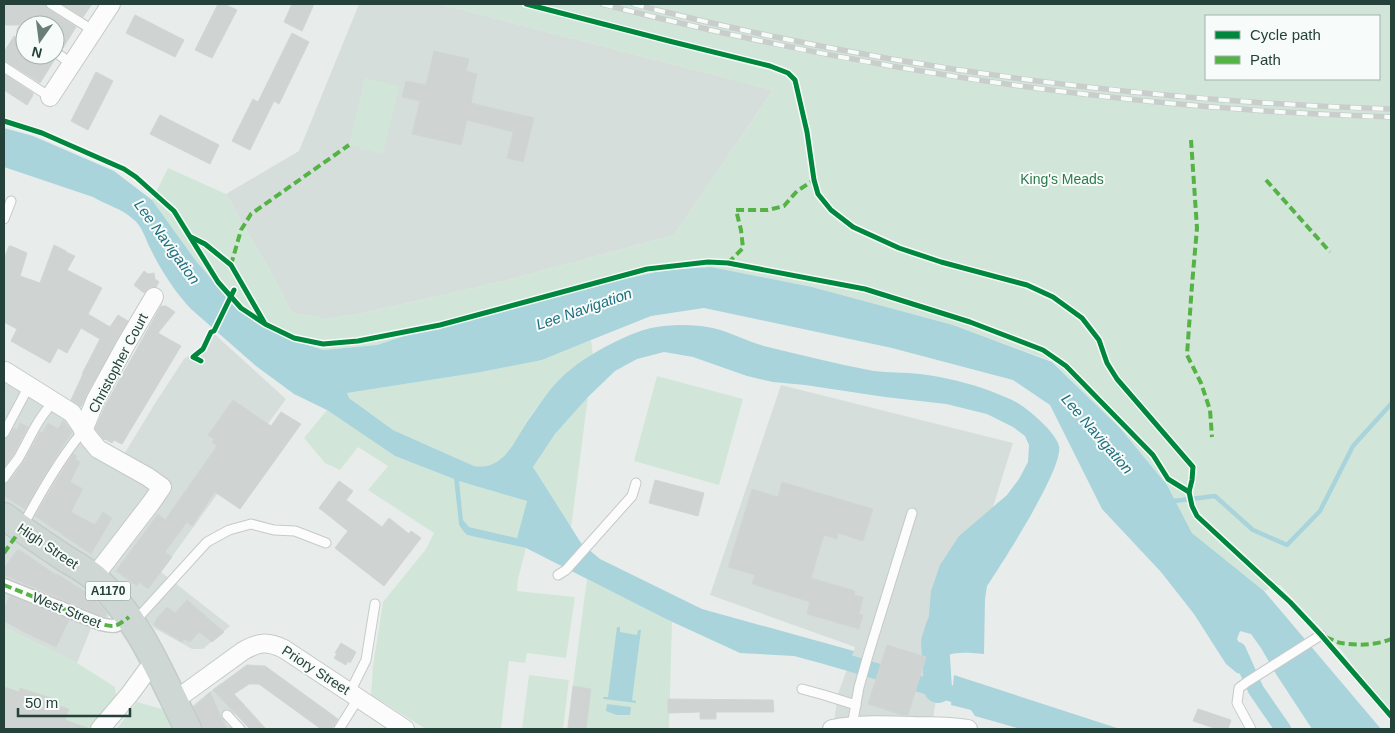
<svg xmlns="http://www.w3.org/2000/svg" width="1395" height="733" viewBox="0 0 1395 733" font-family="Helvetica,sans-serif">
<rect width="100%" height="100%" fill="#e8edeb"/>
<g fill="#d6dedb">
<polygon points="359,4 439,4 773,90 674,235 504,281 354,315 326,319 292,313 269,269 251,239 226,194 299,151"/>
<polygon points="210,330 286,399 161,572 230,626 203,649 192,649 154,628 132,600 111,610 107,620 96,616 77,663 4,627 4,378 62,415 75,428 79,441 87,450 117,466 154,405 184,359 200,348"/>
<polygon points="781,385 1013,443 993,507 959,537 928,645 938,689 931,729 833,729 838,694 855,647 710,595"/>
<polygon points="221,683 245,705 226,723 233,729 201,729 192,712 192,706"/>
</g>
<g fill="#d1e6d8" fill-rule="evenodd">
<path d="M439,4H1391V716L1342,651L1280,585L1264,591L1192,533L1167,485L1120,428L1052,361L953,325L812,287L711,267L664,270L574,291L413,333L377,345L323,350L281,336L239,311L196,261L152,200L168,168L226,194L251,239L269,269L292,313L326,319L354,315L504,281L674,235L773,90ZM1206,16H1379V79H1206Z"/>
<polygon points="365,78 399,86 383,154 349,145"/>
<path d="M591,340L593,355C577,366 561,376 549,392C541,401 533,412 526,423C513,443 504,471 474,466L393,430L349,398L347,393L481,372L542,360Z"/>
<polygon points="657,376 743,399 719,485 634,461"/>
<polygon points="588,397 571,528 533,467 555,434"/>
<polygon points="327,410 395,456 454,479 459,525 464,532 467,535 526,548 518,579 517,591 575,597 566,658 527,653 525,663 509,661 501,729 426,729 371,695 373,666 383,602 426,549 434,533 368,490 388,466 358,447 340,470 325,463 304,438"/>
<polygon points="458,480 527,501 517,538 469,527 463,520"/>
<polygon points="587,579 672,622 669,729 567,729"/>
<polygon points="4,627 77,663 115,687 116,696 93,729 4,729"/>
<polygon points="529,675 569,680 563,729 522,729"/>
<polygon points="137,702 165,710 174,729 117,729"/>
</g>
<g fill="#a9d4db" fill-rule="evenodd">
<path d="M4,128L33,136L114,171L152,200L196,261L239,311L281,336L323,350L377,345L413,333L574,291L664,270L711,267L812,287L953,325L1052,362L1120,428L1167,485L1192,533L1264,591L1381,729H1312L1276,674L1261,648L1251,634L1240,631L1237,639L1252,668L1242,674L1237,673L1226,664L1194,614L1161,572L1102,509L1050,405L1013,380L892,348L704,308L651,316L591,340L542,360L481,372L347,393L349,398L393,430L474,466C504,471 514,441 527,422C540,404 552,384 570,370C589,354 626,334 651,328C669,324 695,324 713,328C730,332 747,341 764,346C801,355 837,364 874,371C889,373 905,372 920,374C944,377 970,383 993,392C1000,395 1009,398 1016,402C1028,409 1055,431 1059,446C1064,468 1002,563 987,586L985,599L984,654C970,653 956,651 943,657L940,664L932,662L928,645V626L931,591L940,565L959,536L1007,495L1019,479L1028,462L1029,445L1025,436L1013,427L987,414L946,404L885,397L805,385L773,382L747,376L693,357L664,352L637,359L615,371L588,397L555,434L533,467L581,543L600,559L702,609L854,651L846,670L794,656L740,653L666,619L526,548L467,535L464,532L459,525L454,479L395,456L327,410L294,394L256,366L191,309C174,291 161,270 150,248C145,238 142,226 133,219C121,208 106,205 93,197L4,167ZM459,481L527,501L517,538L469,527L463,520Z"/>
<polygon points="617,627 620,627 620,632 637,635 638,630 641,630 632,700 636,701 636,703 604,699 603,698 603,697 608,697"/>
<polygon points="954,675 1120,729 1021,729 975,716 971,710 951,705"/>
<polygon points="1262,687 1289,729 1278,729 1252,692"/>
<polygon points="607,704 631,707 630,715 617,715 606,711"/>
</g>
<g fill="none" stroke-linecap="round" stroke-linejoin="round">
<polyline stroke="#a9d4db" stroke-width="4.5" points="1171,503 1174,501 1215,496 1253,530 1287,545 1320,511 1353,446 1391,404"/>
<g stroke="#a9d4db" stroke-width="16">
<polyline points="1238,650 1256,690 1283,729"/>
<polyline points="829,657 973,700"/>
</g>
<polyline stroke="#a9d4db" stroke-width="28" points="938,689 935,642 940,626"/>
</g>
<g fill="#cfd4d2" stroke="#d1d6d4">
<polygon points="4,4 45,4 48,9 76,27 63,48 55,44 55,25 4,25"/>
<polygon points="62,4 92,4 83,17"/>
<polygon points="218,4 224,4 237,10 212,58 195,50"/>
<polygon points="292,4 314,4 302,31 284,22"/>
<polygon points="135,15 184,40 175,57 126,33"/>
<polygon points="292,33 309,42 279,104 274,101 250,150 232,141 253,99 258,102"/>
<polygon points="14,36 25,43 25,55 50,55 55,59 40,83 7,62 4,61 4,52"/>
<polygon points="434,51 469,59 466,71 477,74 471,103 534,118 523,162 507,158 513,132 467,120 461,145 412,134 420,101 402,97 406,81 426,85"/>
<polygon points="96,72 113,81 88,130 71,121"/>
<polygon points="4,74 33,93 33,95 27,105 4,90"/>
<polygon points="160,115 219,145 210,164 150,134"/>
<polygon points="54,245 66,251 66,252 75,256 67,270 102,288 88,314 110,327 118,315 128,321 87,394 81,407 71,400 83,374 82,374 100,339 81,328 67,353 58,348 50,363 11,341 17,329 4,322 4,259 9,246 11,246 27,253 20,276 40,283"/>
<polygon points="144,271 148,274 154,273 155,279 159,282 156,287 149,288 144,293 134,285"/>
<polygon points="161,306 166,306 175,312 158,333 181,346 122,444 114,440 112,443 105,439 104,440 95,429 106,404"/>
<polygon points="233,400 271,426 281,412 301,424 240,509 215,492 192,526 187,522 165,552 172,557 148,589 139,582 137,586 116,571 158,514 165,520 217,446 212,442 214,439 208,435"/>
<polygon points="63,420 72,432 45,474 25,509 4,496 4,484 9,482 23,463 40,432 42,433 48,423 58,429"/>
<polygon points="20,423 28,427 13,455 4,467 4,440 9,436 14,428 17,430"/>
<polygon points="73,454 77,456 75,459 80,462 70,482 83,489 71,512 95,525 103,512 112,518 91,554 35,516 56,481"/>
<polygon points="655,480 704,493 698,516 649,503"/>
<polygon points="339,481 353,491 346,500 382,527 389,518 409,534 411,531 421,538 384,586 335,548 348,531 319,508"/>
<polygon points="782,482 873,509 863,541 838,533 837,539 824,535 811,578 855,591 854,595 863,597 859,614 863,615 859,629 807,614 810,602 752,584 755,575 728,567 752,489 778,497"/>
<polygon points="18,549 56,575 57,574 89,594 107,613 105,617 4,575 4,568"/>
<polygon points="10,596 69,620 56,647 24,632 4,621 4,609"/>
<polygon points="187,600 224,632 212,642 199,632 190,642 184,639 182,642 154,625 157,618 167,607 175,613"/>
<polygon points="341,643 356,652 350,663 348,661 346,665 334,658 337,654 335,653"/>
<polygon points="887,645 926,657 908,715 902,715 868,704"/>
<polygon points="247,665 265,666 338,719 333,727 331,729 321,729 259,684 249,684 234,694 266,729 250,729 213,690"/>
<polygon points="573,686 591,689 586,729 568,729"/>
<polygon points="4,687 19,692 20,688 60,701 59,706 69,709 65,720 88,728 88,729 4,729"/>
<polygon points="210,692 221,717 227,729 204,729 202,726 194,707"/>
<polygon points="668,699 773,700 774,712 716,712 716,719 700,719 700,712 668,713"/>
<polygon points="1198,709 1231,720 1228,729 1217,729 1193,721"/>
</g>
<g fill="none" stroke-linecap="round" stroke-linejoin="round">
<defs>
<g id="service">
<polyline points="51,4 94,31"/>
<polyline points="22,31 25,33"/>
<polyline points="55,52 72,64"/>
<polyline points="4,67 50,97"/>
<polyline points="4,219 11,201"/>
<polyline points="4,433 29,386"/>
<path d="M4,478C8,472 13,465 18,459C29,440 38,417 54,402"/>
<path d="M22,527C40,494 59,460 83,431"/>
<polyline points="558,575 566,570 632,496 636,483"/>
<polyline points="135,621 207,542 229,530 251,524 274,530 295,531 326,543"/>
<polyline points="802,689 824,695 856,705"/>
<polyline points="350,692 366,660 375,604"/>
<polyline points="227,715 240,729"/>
<polyline points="852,726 859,687 869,652 912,513"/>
<polyline points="339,729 359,697"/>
<polyline points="1251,729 1237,703 1239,688 1247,682 1321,635"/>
</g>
<path id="pedestrian" d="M4,585L101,624C116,628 117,626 129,617"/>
<g id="minor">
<polyline points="50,97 111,4"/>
<polyline points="5,371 72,413 89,438 98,449 148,477 162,487 151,503 94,577"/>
<polyline points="83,431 96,399 125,346 154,297"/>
<path d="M174,701L243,651C259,642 267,641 284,649L405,729"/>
<polyline points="100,729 129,695 154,661"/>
<path d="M832,729C859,724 886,725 914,726C932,726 950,726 968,729"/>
</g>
<path id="primary" d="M4,516C24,531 45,545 66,559C76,565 87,571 95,578C139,618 162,677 188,729"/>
</defs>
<use href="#service" stroke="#c5cac8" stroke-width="11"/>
<use href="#pedestrian" stroke="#c5cac8" stroke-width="15"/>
<use href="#minor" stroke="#c5cac8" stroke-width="20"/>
<use href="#primary" stroke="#c3ccc9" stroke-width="29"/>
<use href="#service" stroke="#fcfcfc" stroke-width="9"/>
<use href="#pedestrian" stroke="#fcfcfc" stroke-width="12"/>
<use href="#minor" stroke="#fcfcfc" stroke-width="18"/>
<use href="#primary" stroke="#cfd7d5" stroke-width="26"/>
<defs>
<g id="rail">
<path d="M602,4C860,70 1125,109 1391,117"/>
<path d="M633,4C880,67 1137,101 1391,109"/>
</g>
</defs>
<use href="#rail" stroke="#c9cdcc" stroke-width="5.5"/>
<use href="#rail" stroke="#f7fbf9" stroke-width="4" stroke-dasharray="11" stroke-linecap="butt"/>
<g stroke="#55b346" stroke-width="4" stroke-dasharray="8 4" stroke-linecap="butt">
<polyline points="1191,140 1197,228 1192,285 1187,355 1201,383 1210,410 1212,437"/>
<polyline points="1266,180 1330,252"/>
<polyline points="728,263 743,248 741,230 736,210 768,210 784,206 797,191 814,180"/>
<polyline points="231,265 241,230 251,214 349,145"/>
<polyline points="4,553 21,529"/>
<path d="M4,585L101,624C116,628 117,626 129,617"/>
<path d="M1326,637C1331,639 1336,642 1341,643C1357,646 1377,645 1391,639"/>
</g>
<defs>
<g id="cycleway">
<polyline points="526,4 669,41 770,66 788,73 795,80 807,132 814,180 818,194 831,210 853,227 899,248 941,262 1027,285 1053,297 1082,318 1099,340 1107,363 1117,379 1193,467 1192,480 1189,492 1192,506 1197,516 1290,602 1321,635 1391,716"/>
<polyline points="4,121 42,133 124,169 136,177 174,211 218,282 241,308 265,324 294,338 323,344 358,341 440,325 647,269 708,262 728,263 865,289 970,322 1043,350 1066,366 1153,455 1168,479 1189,492"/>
<polyline points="191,237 205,244 231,265 264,322"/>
<polyline points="201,361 193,357 203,349 211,332 214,331 234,290"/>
</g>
</defs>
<use href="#cycleway" stroke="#f7fbf9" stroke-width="8"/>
<use href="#cycleway" stroke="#00873e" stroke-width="5"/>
</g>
<g text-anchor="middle" stroke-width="4" stroke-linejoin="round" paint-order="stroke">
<rect fill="#f7fbf9" stroke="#637a73" stroke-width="1" x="85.5" y="581.5" width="45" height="19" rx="4"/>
<g font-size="12" font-weight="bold" fill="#24423a">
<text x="108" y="595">A1170</text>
</g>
<g font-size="14" fill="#2d7a4b" stroke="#f7fbf9">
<text x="1062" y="184">King's Meads</text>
</g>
<g font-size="14" fill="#24423a" stroke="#f7fbf9">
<text transform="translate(118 363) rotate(-62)" y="5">Christopher Court</text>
<text transform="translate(48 546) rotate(34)" y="5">High Street</text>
<text transform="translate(67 610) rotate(22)" y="5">West Street</text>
<text transform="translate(316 670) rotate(33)" y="5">Priory Street</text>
</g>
<g font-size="15" font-style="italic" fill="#1c6f80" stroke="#f7fbf9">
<text transform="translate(167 242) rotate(54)" y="5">Lee Navigation</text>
<text transform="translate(584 309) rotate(-19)" y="5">Lee Navigation</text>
<text transform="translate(1097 434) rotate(49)" y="5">Lee Navigation</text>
</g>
</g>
<rect width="1395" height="733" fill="none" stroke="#24423a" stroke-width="10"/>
<rect x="1205" y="15" width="175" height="65" fill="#f7fbf9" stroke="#a3b1ad"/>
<rect x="1215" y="31" width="25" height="8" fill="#00873e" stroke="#a3b1ad"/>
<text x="1250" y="40" font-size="15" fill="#24423a">Cycle path</text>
<rect x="1215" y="56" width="25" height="8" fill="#55b346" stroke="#a3b1ad"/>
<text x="1250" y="65" font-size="15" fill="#24423a">Path</text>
<g transform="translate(40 40) rotate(194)"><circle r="24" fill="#f7fbf9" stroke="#a3b1ad"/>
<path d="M0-4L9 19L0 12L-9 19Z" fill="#697e78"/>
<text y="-8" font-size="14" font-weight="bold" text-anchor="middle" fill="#24423a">N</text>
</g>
<path d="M18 708v8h112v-8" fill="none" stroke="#24423a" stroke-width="2.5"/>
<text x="25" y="708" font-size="15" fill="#24423a" stroke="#f7fbf9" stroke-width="4" paint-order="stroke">50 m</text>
</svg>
